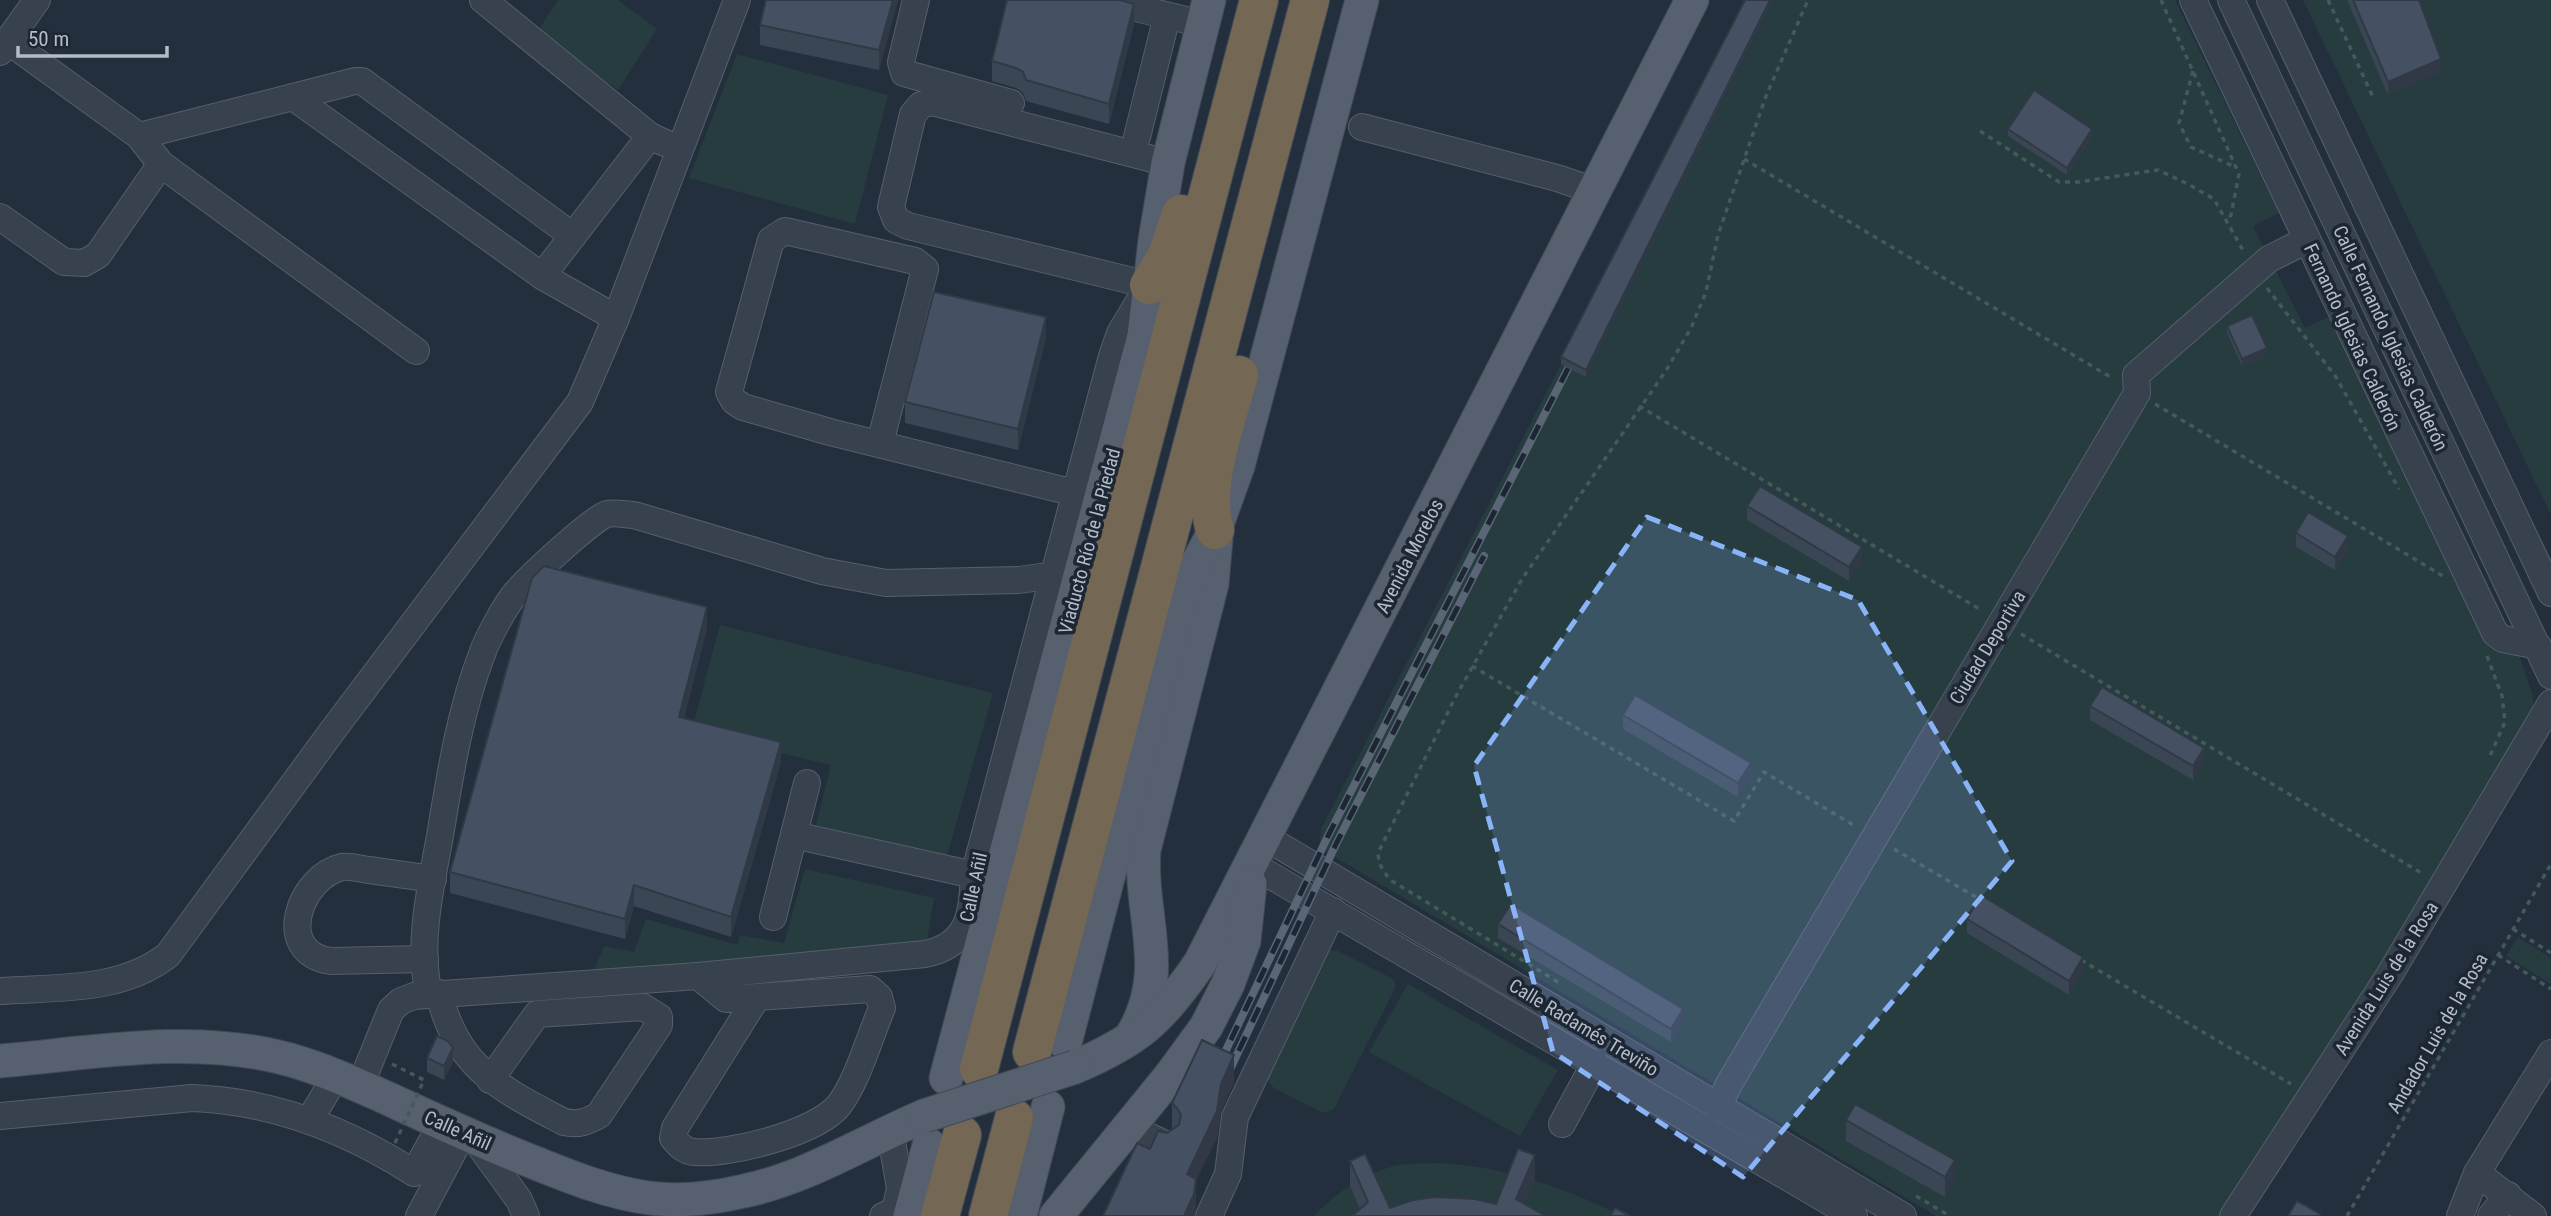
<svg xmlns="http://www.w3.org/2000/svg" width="2551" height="1216" viewBox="0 0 2551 1216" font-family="'Roboto Condensed',sans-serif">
<rect width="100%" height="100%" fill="#242f3e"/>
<g fill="#263c3f">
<polygon points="558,0 618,0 657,29 618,90 536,34"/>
<polygon points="1749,0 2175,0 2279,213 2253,226 2305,328 2329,317 2465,584 2519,655 2533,696 2533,711 2527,733 2227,1216 1936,1216 1325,851 1320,844 1321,829"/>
<polygon points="2303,0 2551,0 2551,515"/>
<polygon points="737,54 888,95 855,224 689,178"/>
<polygon points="720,625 993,693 947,856 816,825 831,765 691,732"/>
<polygon points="805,869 934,898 926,948 591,977 604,946 634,952 646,919 738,945 740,935 784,943"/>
<polygon points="2518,937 2551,958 2551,984 2506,956"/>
<polygon points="1330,950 1338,951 1391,978 1395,982 1395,988 1334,1109 1323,1113 1274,1088 1269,1083 1269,1075"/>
<polygon points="1408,984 1558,1070 1520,1136 1369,1052"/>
<path d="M1433,1163C1501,1165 1562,1186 1622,1216H1314C1334,1194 1364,1174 1394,1166C1406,1163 1421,1164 1433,1163Z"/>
</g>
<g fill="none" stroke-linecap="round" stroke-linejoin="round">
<defs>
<g id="minor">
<polyline points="483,0 650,136 665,143"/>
<polyline points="916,0 901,62 904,73 1011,103"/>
<polyline points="1102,0 1203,24"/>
<polyline points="2193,0 2495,633 2503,639 2538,646"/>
<polyline points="2231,0 2551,676"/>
<polyline points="2270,0 2551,593"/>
<polyline points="8,41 139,136 161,164 416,351"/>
<polyline points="0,52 37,0"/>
<polyline points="293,97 355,81 362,81 573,236"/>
<polyline points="1362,127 1557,178 1595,191"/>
<polyline points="139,136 293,97 542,276"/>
<polyline points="1137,137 1167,16"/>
<polyline points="0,217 64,262 84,263 98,255 161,164"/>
<polyline points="616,318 542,276 650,136"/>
<polyline points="880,443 925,269 915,261 785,231 771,240 729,392 734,401 743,407 830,432 1075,493"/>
<polyline points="794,835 974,875"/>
<polyline points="1265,837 1903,1216"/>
<polyline points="1251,864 1854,1216"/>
<polyline points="773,917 807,783"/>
<path d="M425,959L331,961C273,953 299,877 342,867C350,866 361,869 369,870C390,873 411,876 433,879"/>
<path d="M698,976L726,999L757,997L675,1128L673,1138C679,1145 684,1151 694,1152C729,1155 817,1133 839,1105C857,1082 870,1036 882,1008L879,997L870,989L757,997"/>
<path d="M0,991C57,987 121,992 168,955L333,730L580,402L616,318L737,0"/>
<path d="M439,993C456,1068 501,1089 564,1122C578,1125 587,1122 599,1115L659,1025V1017L643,1007L537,1014L490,1080"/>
<path d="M429,994C417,943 431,886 440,836C450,775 460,711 482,654C487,639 505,606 515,594C526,580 593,518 607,514C615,512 626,515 634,515L822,571L886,583L1019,580L1055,575"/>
<path d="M360,1086L391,1010L401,1001L414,996L698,976L925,954C970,945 972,913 974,875L1112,356L1120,333L1149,285L908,226L896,220L891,207L913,114L921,105L932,102L1168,163"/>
<polyline points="1718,1107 1729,1084 2137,393 2136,375 2269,259 2307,240"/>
<path d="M0,1116L192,1098C272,1101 347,1130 414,1173L442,1123"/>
<polyline points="309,1121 336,1076"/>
<polyline points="1562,1124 1595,1063"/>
<polyline points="1129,1127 1165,1144"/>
<polyline points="474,1138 519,1200 526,1216"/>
<polyline points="2477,1173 2533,1216"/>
<polyline points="419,1216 463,1133"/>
<polyline points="883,1216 895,1211 900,1188 890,1130"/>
<polyline points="1209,1216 1228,1174 1235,1117 1333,911"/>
<polyline points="2233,1216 2390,974 2551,703"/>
<polyline points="2460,1216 2477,1173 2551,1053"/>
<polyline points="2491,1216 2508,1195"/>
</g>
<g id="major">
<path d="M1132,1035C1171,971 1139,916 1144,850L1212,584L1216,539"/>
<polyline points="1065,1043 1182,593 1215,530 1238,466 1362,0"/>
<path d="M0,1061C92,1053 188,1035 279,1057C313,1065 346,1080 378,1094C428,1117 477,1140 528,1160C568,1176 606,1192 649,1198C680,1202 714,1198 744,1191C807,1178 865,1141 924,1116"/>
<path d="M1075,1067C1138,1040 1161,1020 1200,963L1692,0"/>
<polyline points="946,1078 1144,336 1155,240 1168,163 1209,0"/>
<polyline points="910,1216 929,1145"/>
<polyline points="1020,1216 1048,1107"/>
<polyline points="1056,1216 1171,1075 1206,1027 1228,984 1244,941 1250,884"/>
</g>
<g id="highway">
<polyline points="1149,285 1166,258 1181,214"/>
<path d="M1215,530C1201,486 1227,420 1239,375"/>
<polyline points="1032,1052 1310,0"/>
<polyline points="979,1069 1259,0"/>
<polyline points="940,1216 962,1135"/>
<polyline points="988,1216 1014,1118"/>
</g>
</defs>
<use href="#minor" stroke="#565f6c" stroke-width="28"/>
<use href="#major" stroke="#414a57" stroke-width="35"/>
<use href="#highway" stroke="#434c59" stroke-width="40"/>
<g stroke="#44595c" stroke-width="3.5" stroke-dasharray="5 5" stroke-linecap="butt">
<polyline points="2161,0 2239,174 2231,215 2227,221"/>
<polyline points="2328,0 2373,97"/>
<polyline points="2193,71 2179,123 2191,147 2235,167"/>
<polyline points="1980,131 2059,182 2079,182 2158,170 2188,184 2214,199 2244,252"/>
<polyline points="1744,159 2112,378"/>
<polyline points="2267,288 2336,377 2399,489"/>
<polyline points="2155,404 2443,576"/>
<polyline points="1639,406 1981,610"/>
<polyline points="2021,634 2423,874"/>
<polyline points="2487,656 2502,696 2505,722 2489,758"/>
<polyline points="1472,666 1734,821 1764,772 1855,826"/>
<polyline points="1894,849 1981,900"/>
<polyline points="2513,929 2551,953"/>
<polyline points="2498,955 2551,989"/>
<polyline points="2081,960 2291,1084"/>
<path d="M1558,982L1392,881C1383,872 1379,866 1378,853L1456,696L1522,579L1667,369L1691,328L1706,292L1718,235L1766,96L1808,0"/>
<polyline points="392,1064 424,1080"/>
<polyline points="1916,1196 1950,1216"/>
<polyline points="2347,1216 2551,864"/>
</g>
<use href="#minor" stroke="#38414e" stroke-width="26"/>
<use href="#major" stroke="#56606e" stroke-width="33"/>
<use href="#highway" stroke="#746855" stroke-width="38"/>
<defs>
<g id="rail">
<polyline points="1217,1069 1328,836 1578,349"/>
<polyline points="1225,1080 1337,842 1484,556"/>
</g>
</defs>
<use href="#rail" stroke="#5a6575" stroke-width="8"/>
<use href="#rail" stroke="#1d2633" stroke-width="5" stroke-dasharray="16" stroke-linecap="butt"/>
<defs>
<polyline id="major-bridge" points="924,1116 1075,1067"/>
</defs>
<use href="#major-bridge" stroke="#414a57" stroke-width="35" stroke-linecap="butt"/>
<polyline stroke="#44595c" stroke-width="3.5" stroke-dasharray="5 5" stroke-linecap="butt" points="395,1143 424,1080"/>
<use href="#major-bridge" stroke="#56606e" stroke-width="33"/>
</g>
<g fill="#3b4654">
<polygon points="766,0 898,0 879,70 760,45 760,25"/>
<polygon points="1745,0 1586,377 1561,364 1561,357"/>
<polygon points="2347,0 2419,0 2441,72 2388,95"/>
<polygon points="1134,24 1109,124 1026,101 1023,93 1016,88 992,81 992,61"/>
<polygon points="2008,129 2092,136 2067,175 2008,136"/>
<polygon points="2227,326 2267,355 2242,366 2227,333"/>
<polygon points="1046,338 1018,450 905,423 905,402"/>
<polygon points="1747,506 1862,561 1849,581 1747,520"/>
<polygon points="2296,533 2348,549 2335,570 2296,547"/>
<polygon points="707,628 684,718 781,762 731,937 634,906 625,939 450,893 450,872"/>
<polygon points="2090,706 2204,761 2193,780 2090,720"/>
<polygon points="1623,715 1751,777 1738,797 1623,729"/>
<polygon points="1967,919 2083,970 2069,995 1967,933"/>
<polygon points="1498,924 1683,1022 1671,1042 1498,938"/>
<polygon points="427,1058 453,1062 444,1080 427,1072"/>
<polygon points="1234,1082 1221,1111 1217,1138 1196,1180 1196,1205 1150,1149 1172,1129 1172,1103"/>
<polygon points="1846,1120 1955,1181 1945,1197 1846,1141"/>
<polygon points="1518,1149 1535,1155 1535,1180 1524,1204 1546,1216 1352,1216 1360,1209 1350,1186 1350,1161 1365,1154 1390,1208 1413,1200 1435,1197 1475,1199 1496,1204"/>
</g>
<g fill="#303945">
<polygon points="893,0 898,0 879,70 879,50"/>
<polygon points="1770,0 1773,0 1586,377 1586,370"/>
<polygon points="1134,4 1134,24 1109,124 1109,104"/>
<polygon points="2441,59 2441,72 2388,95 2388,82"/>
<polygon points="2092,129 2092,136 2067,175 2067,168"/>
<polygon points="1046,317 1046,338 1018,450 1018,429"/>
<polygon points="2267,348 2267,355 2242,366 2242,359"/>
<polygon points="2348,536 2348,549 2335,570 2335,557"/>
<polygon points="1862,547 1862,561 1849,581 1849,567"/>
<polygon points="707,607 707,628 679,737 679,717"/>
<polygon points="781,742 781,762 731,937 731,917"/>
<polygon points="2204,748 2204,761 2193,780 2193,766"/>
<polygon points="1751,763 1751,777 1738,797 1738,783"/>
<polygon points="634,885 634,906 625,939 625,919"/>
<polygon points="2083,957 2083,970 2069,995 2069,981"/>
<polygon points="1683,1009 1683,1022 1671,1042 1671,1029"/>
<polygon points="453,1048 453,1062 444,1080 444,1066"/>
<polygon points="1234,1055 1234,1082 1221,1111 1217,1138 1196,1180 1196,1205 1195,1216 1184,1216 1187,1174 1221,1084"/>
<polygon points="1535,1155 1535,1180 1519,1216 1516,1199"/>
<polygon points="1955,1160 1955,1181 1945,1197 1945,1177"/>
</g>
<g fill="#455162" stroke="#303945" stroke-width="2">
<polygon points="766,0 893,0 879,50 760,25"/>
<polygon points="1007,0 1120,0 1134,4 1109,104 1026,80 1023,72 1016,68 992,61"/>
<polygon points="1745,0 1770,0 1586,370 1561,357"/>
<polygon points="2353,0 2419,0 2441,59 2388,82"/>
<polygon points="2034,90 2092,129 2067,168 2008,129"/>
<polygon points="934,292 1046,317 1018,429 905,402"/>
<polygon points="2252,315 2267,348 2242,359 2227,326"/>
<polygon points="1760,486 1862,547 1849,567 1747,506"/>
<polygon points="2308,512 2348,536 2335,557 2296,533"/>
<polygon points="544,566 707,607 679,717 781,742 731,917 634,885 625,919 450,872 532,578"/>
<polygon points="2102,687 2204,748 2193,766 2090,706"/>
<polygon points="1635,695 1751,763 1738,783 1623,715"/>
<polygon points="1981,895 2083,957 2069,981 1967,919"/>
<polygon points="1511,904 1683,1009 1671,1029 1498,924"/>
<polygon points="437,1036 448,1041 453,1048 444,1066 427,1058"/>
<polygon points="1202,1040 1234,1055 1221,1084 1217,1111 1187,1174 1196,1179 1194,1194 1184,1216 1103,1216 1137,1143 1150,1149 1158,1131 1167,1133 1179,1125 1181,1115 1177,1108 1172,1103"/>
<polygon points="1855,1104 1955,1160 1945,1177 1846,1120"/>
<polygon points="1518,1149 1535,1155 1516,1199 1546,1216 1352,1216 1368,1202 1350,1161 1365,1154 1390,1208 1413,1200 1435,1197 1475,1199 1496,1204"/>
<polygon points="2297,1201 2320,1214 2319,1216 2288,1216"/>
<polygon points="1615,1208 1630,1216 1610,1216"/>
</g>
<path fill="#8ab4f8" fill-opacity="0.2" stroke="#8ab4f8" stroke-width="5" stroke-dasharray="14 9" stroke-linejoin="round" d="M1647,517L1858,600L2012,861L1743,1177L1553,1052L1474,766Z"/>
<g text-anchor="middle" stroke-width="7" stroke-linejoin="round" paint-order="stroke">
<g font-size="19" fill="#b4bcc9" stroke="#1d2633">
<text transform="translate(2353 337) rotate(65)" y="7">Fernando Iglesias Calderón</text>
<text transform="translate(2391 338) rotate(65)" y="7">Calle Fernando Iglesias Calderón</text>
<text transform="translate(1089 541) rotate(-75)" y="7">Viaducto Río de la Piedad</text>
<text transform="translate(1409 556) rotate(-63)" y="7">Avenida Morelos</text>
<text transform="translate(1987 647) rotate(-59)" y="7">Ciudad Deportiva</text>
<text transform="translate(973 887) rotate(-78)" y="7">Calle Añil</text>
<text transform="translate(2386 978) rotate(-58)" y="7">Avenida Luis de la Rosa</text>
<text transform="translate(1584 1027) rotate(31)" y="7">Calle Radamés Treviño</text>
<text transform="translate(2437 1033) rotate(-60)" y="7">Andador Luis de la Rosa</text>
<text transform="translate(458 1130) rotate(24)" y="7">Calle Añil</text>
</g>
</g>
<path d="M18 46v10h149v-10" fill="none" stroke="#b4bcc9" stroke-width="3.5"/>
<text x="28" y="46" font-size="21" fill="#b4bcc9" stroke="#1d2633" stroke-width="5" paint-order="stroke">50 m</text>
</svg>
